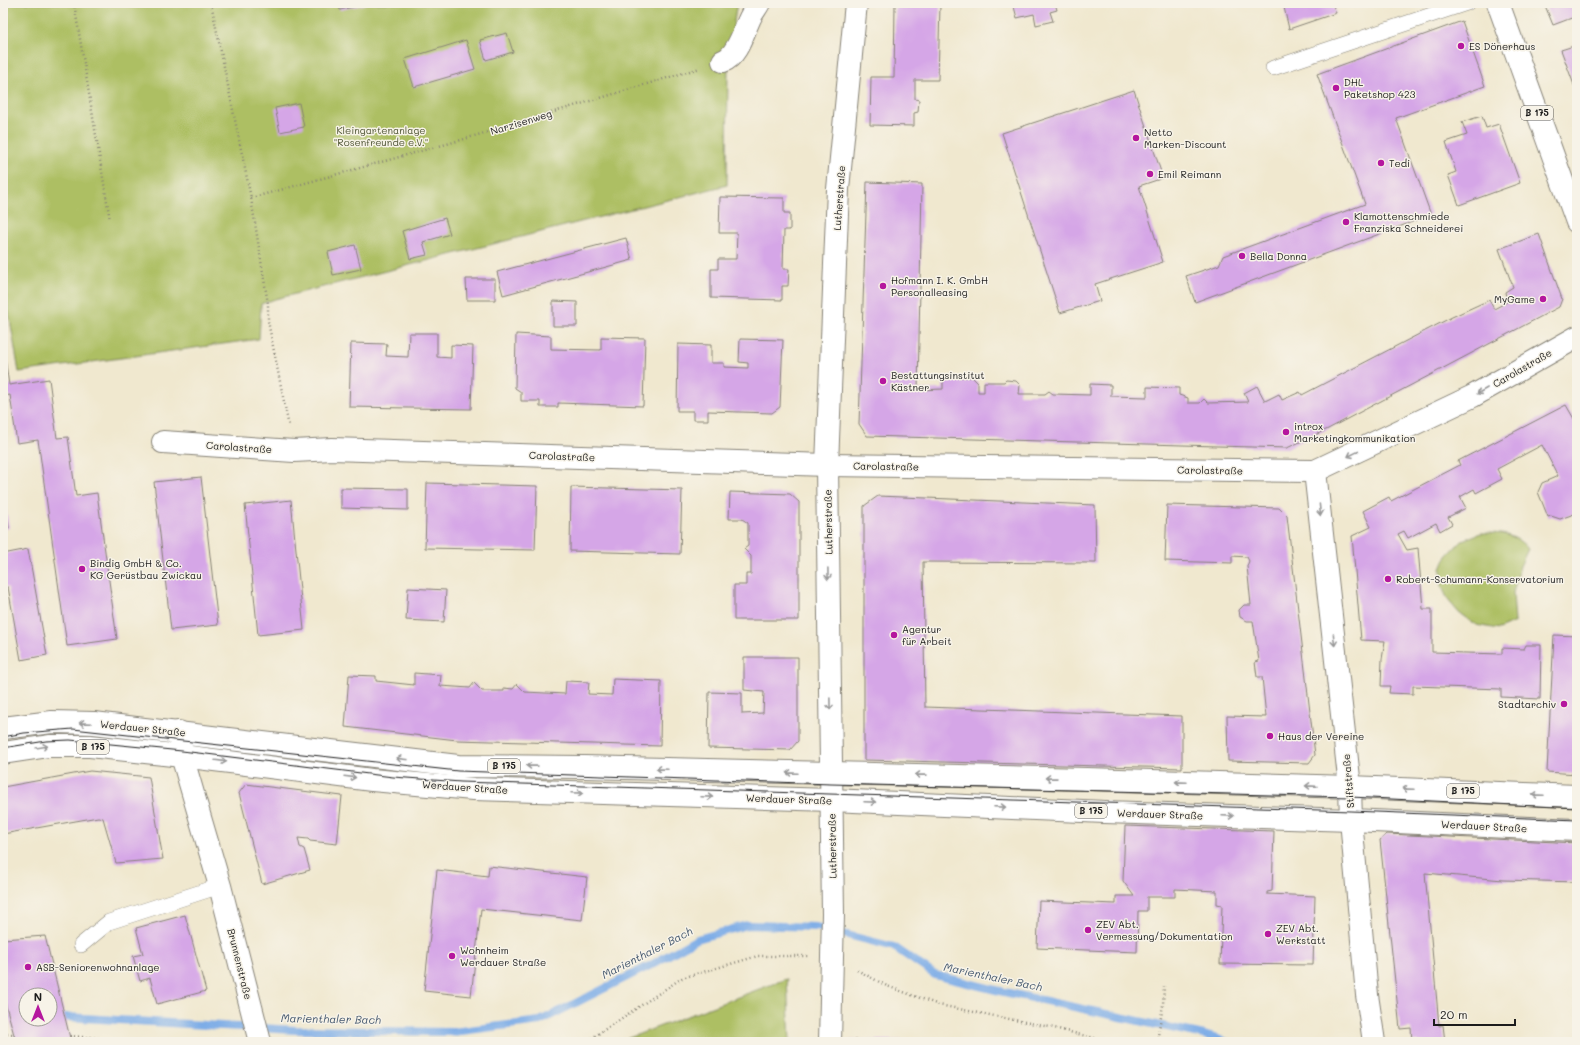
<svg xmlns="http://www.w3.org/2000/svg" width="1580" height="1045" viewBox="0 0 1580 1045" font-family="Mali,sans-serif">
<rect width="100%" height="100%" fill="#f7f3e8"/>
<filter id="ink" filterUnits="userSpaceOnUse"><feTurbulence type="fractalNoise" baseFrequency=".025" numOctaves="2"/><feDisplacementMap in="SourceGraphic" scale="8" xChannelSelector="R" yChannelSelector="G"/><feConvolveMatrix kernelMatrix="1 2 1 2 8 2 1 2 1" color-interpolation-filters="sRGB"/></filter>
<filter id="wash" filterUnits="userSpaceOnUse"><feTurbulence type="fractalNoise" baseFrequency=".012" numOctaves="4" result="noise"/><feDisplacementMap in="SourceGraphic" scale="16" xChannelSelector="R" yChannelSelector="G"/><feGaussianBlur stdDeviation="0.9" result="paint"/><feColorMatrix in="noise" values="0 0 0 0 0 0 0 0 0 0 0 0 0 0 0 0 0 1.4 0 .05"/><feComposite in="paint" operator="in"/></filter>
<g filter="url(#wash)">
<rect width="100%" height="100%" fill="#f0e8cf"/>
<g fill="#adbf63" stroke="#646e40">
<polygon points="3,3 737,3 728,59 727,185 275,299 261,304 259,339 19,372 3,279"/>
<path d="M1481,533C1499,533 1515,533 1528,549L1520,566L1513,593L1515,622L1499,629L1476,625L1459,613L1448,600L1442,587L1441,569L1446,557L1462,540Z"/>
<polygon points="787,979 790,1042 618,1042 786,979"/>
</g>
<g fill="none" stroke-linecap="round" stroke-linejoin="round">
<g stroke="#7bace7" stroke-width="8">
<polyline points="3,1015 8,1015"/>
<polyline points="65,1017 295,1030 453,1032 540,1021 651,965 697,939 747,925 816,927 894,947 935,975 1004,992 1204,1035 1227,1042"/>
</g>
</g>
<g id="blocks">
<g fill="#d5a6e7" fill-rule="evenodd">
<polygon points="338,3 366,3 366,4 340,10"/>
<polygon points="1013,3 1055,3 1057,10 1050,12 1053,21 1036,25 1034,14 1017,18"/>
<polygon points="1283,3 1332,3 1336,13 1289,29"/>
<polygon points="1544,3 1577,3 1577,16 1553,25"/>
<polygon points="895,4 940,5 938,80 915,80 915,99 919,100 918,112 914,113 914,126 870,125 871,77 894,77"/>
<polygon points="1462,21 1485,86 1396,118 1431,215 1195,302 1186,276 1219,265 1223,256 1365,204 1317,74"/>
<polygon points="507,33 513,52 486,60 480,40"/>
<polygon points="466,40 475,69 414,87 405,59"/>
<polygon points="1577,45 1577,93 1561,50"/>
<polygon points="1134,90 1163,178 1139,186 1163,262 1095,284 1100,301 1060,313 1002,133"/>
<polygon points="299,103 304,127 280,132 275,108"/>
<polygon points="1482,116 1486,128 1499,124 1520,183 1459,205 1448,175 1456,172 1446,142 1467,135 1462,122"/>
<polygon points="867,182 922,184 918,390 943,389 943,382 947,377 972,377 978,383 978,392 984,392 984,382 1004,382 1006,380 1016,381 1020,385 1019,394 1045,394 1049,391 1053,394 1090,395 1090,384 1111,385 1111,396 1147,397 1147,387 1179,388 1179,395 1188,398 1188,403 1200,403 1204,399 1208,403 1248,402 1244,393 1257,386 1265,401 1279,394 1282,400 1300,392 1302,395 1452,317 1489,300 1494,309 1507,302 1505,292 1513,287 1499,249 1539,234 1562,299 1559,307 1328,429 1287,448 867,436 859,424"/>
<polygon points="720,197 784,198 784,213 790,213 790,230 784,230 783,269 789,269 788,286 782,286 782,300 711,298 711,269 718,269 718,259 736,259 737,233 719,233"/>
<polygon points="445,218 450,234 423,242 427,255 410,259 402,231"/>
<polygon points="626,238 632,260 503,295 497,272"/>
<polygon points="355,245 361,269 333,275 328,252"/>
<polygon points="466,279 495,279 495,300 467,300"/>
<polygon points="553,301 577,302 577,326 553,326"/>
<polygon points="409,333 437,333 437,357 451,358 451,345 473,346 471,409 349,407 351,343 387,344 386,356 408,357"/>
<polygon points="516,334 551,336 551,349 601,350 601,337 645,338 643,406 558,403 558,407 540,407 540,401 521,401 521,392 515,388"/>
<polygon points="740,339 783,340 780,407 772,413 708,411 708,420 693,420 693,411 677,411 678,344 711,345 711,363 724,363 724,367 748,368 748,363 739,362"/>
<polygon points="3,343 9,385 49,379 57,438 68,437 76,496 97,493 117,639 67,646 38,440 17,443 10,395 3,396"/>
<polygon points="1566,405 1577,424 1577,513 1560,519 1551,516 1548,517 1538,492 1542,483 1558,476 1542,445 1497,469 1502,479 1476,493 1474,489 1460,497 1466,508 1448,517 1452,524 1440,531 1436,523 1408,538 1404,531 1398,534 1407,550 1418,548 1423,609 1432,609 1432,652 1502,654 1502,648 1524,649 1526,645 1541,645 1540,699 1501,697 1501,689 1413,686 1413,694 1389,693 1390,686 1381,686 1382,659 1385,641 1361,640 1352,536 1371,527 1363,511 1389,497 1391,501 1460,465 1458,461"/>
<polygon points="201,477 218,625 171,630 154,482"/>
<polygon points="427,483 537,486 535,550 425,548"/>
<polygon points="571,487 682,490 680,554 570,551"/>
<polygon points="3,488 9,528 3,529"/>
<polygon points="341,488 408,489 408,510 341,508"/>
<polygon points="730,492 790,494 799,502 799,620 734,620 734,585 746,585 746,574 751,574 751,556 744,549 748,546 748,523 742,519 729,519"/>
<polygon points="878,496 1095,505 1096,563 923,562 925,707 1182,716 1182,768 864,760 864,506"/>
<polygon points="291,500 304,630 258,635 245,505"/>
<polygon points="1167,505 1279,508 1287,516 1315,755 1309,763 1228,761 1227,716 1266,717 1262,677 1257,677 1255,662 1259,661 1253,621 1247,621 1240,617 1239,610 1244,605 1251,605 1247,566 1249,561 1247,557 1232,556 1232,563 1165,561"/>
<polygon points="28,549 47,655 21,660 8,587 3,588 3,554"/>
<polygon points="408,588 446,590 444,622 406,620"/>
<polygon points="1554,635 1577,636 1577,774 1547,772"/>
<polygon points="744,657 798,657 798,741 790,750 708,748 709,692 742,693 742,714 763,713 764,692 744,690"/>
<polygon points="414,673 441,675 440,686 470,688 474,683 482,691 504,691 504,688 513,689 517,684 525,692 565,694 566,681 589,682 588,694 612,695 613,679 661,681 660,746 457,740 345,727 349,675 376,676 376,681 414,685"/>
<polygon points="90,771 149,777 163,859 116,863 103,818 98,817 3,834 3,787"/>
<polygon points="246,784 342,796 337,844 310,841 308,839 298,838 300,847 304,849 310,870 262,884 239,793"/>
<polygon points="1125,826 1274,831 1272,891 1267,892 1267,894 1315,896 1313,965 1220,964 1222,905 1217,904 1217,891 1175,889 1175,897 1147,897 1147,911 1138,911 1137,952 1037,948 1039,901 1116,904 1116,896 1134,896 1123,881"/>
<polygon points="1387,834 1577,843 1577,882 1503,880 1425,873 1437,1003 1439,1026 1443,1025 1445,1042 1412,1042 1411,1028 1400,1029 1380,840"/>
<polygon points="489,866 587,877 582,920 481,909 471,996 424,991 437,870 488,876"/>
<polygon points="185,915 206,991 157,1004 150,978 140,981 133,956 143,954 136,928"/>
<path d="M45,936L71,1042H16L3,995V939ZM26,995H50V1019H26Z"/>
<rect x="850" y="1040" width="55" height="2"/>
</g>
</g>
</g>
<g filter="url(#ink)">
<use href="#blocks" fill-opacity="0" stroke="#868276" stroke-width="1"/>
<g fill="none" stroke-linecap="round" stroke-linejoin="round">
<defs>
<g id="service">
<polyline points="1273,68 1467,3"/>
<polyline points="81,945 109,922 220,886"/>
</g>
<g id="minor">
<path d="M723,61C738,56 744,29 751,16C753,12 757,7 759,3"/>
<polyline points="163,442 294,451 332,449 827,465 1315,471 1473,396 1577,337"/>
<polyline points="1315,471 1350,787 1351,820 1367,995 1374,1042"/>
<polyline points="179,732 182,756 220,886 260,1042"/>
<polyline points="830,1042 833,914 827,465 838,189 856,3"/>
</g>
<g id="primary">
<polyline points="1498,3 1577,222"/>
<polyline points="3,728 52,722 94,723 458,766 584,767 1086,779 1350,787 1577,796"/>
<polyline points="3,753 49,746 90,746 182,756 372,780 473,789 831,800 1105,812 1351,820 1577,830"/>
</g>
</defs>
<use href="#service" stroke="#868276" stroke-width="16"/>
<use href="#minor" stroke="#868276" stroke-width="24"/>
<use href="#primary" stroke="#868276" stroke-width="24"/>
<g stroke="#868276" stroke-width="2.5" stroke-dasharray="1 3" stroke-linecap="butt">
<polyline points="74,3 110,220"/>
<polyline points="211,3 251,198 268,304 268,321 289,427"/>
<polyline points="251,198 461,140 700,68"/>
<polyline points="857,970 887,986 939,1005 1050,1027 1110,1042"/>
<polyline points="3,1034 14,1034"/>
<polyline points="70,1036 149,1042"/>
<polyline points="576,1042 592,1038 682,978 758,956 808,956"/>
<polyline points="1157,1042 1163,1005 1164,986"/>
</g>
<use href="#service" stroke="#fff" stroke-width="15"/>
<use href="#minor" stroke="#fff" stroke-width="22"/>
<use href="#primary" stroke="#fff" stroke-width="22"/>
<g stroke="#1c1c1c" stroke-width="1">
<polyline points="3,737 24,733 73,729 458,771 831,784 1350,797 1577,808"/>
<polyline points="3,748 46,741 70,740 182,751 393,777 461,782 1351,811 1577,820"/>
</g>
</g>
<defs><path id="oneway-shaft" d="M-6 0H5M1.5-3L5.5 0L1.5 3" fill="none" stroke-width="1.6" stroke-linecap="round" stroke-linejoin="round"/></defs>
<g stroke="#999">
<use href="#oneway-shaft" transform="translate(1482 391) rotate(150)"/>
<use href="#oneway-shaft" transform="translate(1353 454) rotate(154)"/>
<use href="#oneway-shaft" transform="translate(1320 510) rotate(84)"/>
<use href="#oneway-shaft" transform="translate(828 574) rotate(89)"/>
<use href="#oneway-shaft" transform="translate(1334 640) rotate(84)"/>
<use href="#oneway-shaft" transform="translate(830 704) rotate(89)"/>
<use href="#oneway-shaft" transform="translate(85 723) rotate(-178)"/>
<use href="#oneway-shaft" transform="translate(42 747) rotate(-9)"/>
<use href="#oneway-shaft" transform="translate(402 759) rotate(-173)"/>
<use href="#oneway-shaft" transform="translate(221 761) rotate(7)"/>
<use href="#oneway-shaft" transform="translate(532 766) rotate(-179)"/>
<use href="#oneway-shaft" transform="translate(662 769) rotate(-178)"/>
<use href="#oneway-shaft" transform="translate(792 773) rotate(-178)"/>
<use href="#oneway-shaft" transform="translate(921 775) rotate(-179)"/>
<use href="#oneway-shaft" transform="translate(350 777) rotate(7)"/>
<use href="#oneway-shaft" transform="translate(1051 778) rotate(-179)"/>
<use href="#oneway-shaft" transform="translate(1181 782) rotate(-178)"/>
<use href="#oneway-shaft" transform="translate(1311 786) rotate(-178)"/>
<use href="#oneway-shaft" transform="translate(1408 789) rotate(-178)"/>
<use href="#oneway-shaft" transform="translate(577 793) rotate(2)"/>
<use href="#oneway-shaft" transform="translate(1538 795) rotate(-178)"/>
<use href="#oneway-shaft" transform="translate(707 797) rotate(2)"/>
<use href="#oneway-shaft" transform="translate(870 802) rotate(2)"/>
<use href="#oneway-shaft" transform="translate(1000 807) rotate(2)"/>
<use href="#oneway-shaft" transform="translate(1228 816) rotate(2)"/>
</g>
</g>
<g fill="#b5179e" stroke="#f7f3e8" stroke-width="1.5">
<circle cx="1461" cy="46" r="4"/>
<circle cx="1336" cy="88" r="4"/>
<circle cx="1136" cy="138" r="4"/>
<circle cx="1381" cy="163" r="4"/>
<circle cx="1150" cy="174" r="4"/>
<circle cx="1346" cy="222" r="4"/>
<circle cx="1242" cy="256" r="4"/>
<circle cx="883" cy="286" r="4"/>
<circle cx="1543" cy="299" r="4"/>
<circle cx="883" cy="381" r="4"/>
<circle cx="1286" cy="432" r="4"/>
<circle cx="82" cy="569" r="4"/>
<circle cx="1388" cy="579" r="4"/>
<circle cx="894" cy="635" r="4"/>
<circle cx="1564" cy="704" r="4"/>
<circle cx="1270" cy="736" r="4"/>
<circle cx="1088" cy="930" r="4"/>
<circle cx="1268" cy="934" r="4"/>
<circle cx="452" cy="956" r="4"/>
<circle cx="28" cy="967" r="4"/>
</g>
<g text-anchor="middle" stroke-width="3" stroke-linejoin="round" paint-order="stroke">
<g fill="#f7f3e8" stroke="#5e5c59" stroke-width="1">
<rect x="1521" y="106" width="32" height="14" rx="3"/>
<rect x="77" y="740" width="32" height="14" rx="3"/>
<rect x="488" y="759" width="32" height="14" rx="3"/>
<rect x="1447" y="784" width="32" height="14" rx="3"/>
<rect x="1075" y="804" width="32" height="14" rx="3"/>
</g>
<g font-size="9" font-weight="bold" fill="#1c1c1c">
<text x="1537" y="116">B 175</text>
<text x="93" y="750">B 175</text>
<text x="504" y="769">B 175</text>
<text x="1463" y="794">B 175</text>
<text x="1091" y="814">B 175</text>
</g>
<g font-size="10" fill="#1c1c1c" stroke="#f7f3e8" text-anchor="start">
<text x="1469" y="50">ES Dönerhaus</text>
<text x="1344" y="86">DHL<tspan x="1344" dy="12">Paketshop 423</tspan></text>
<text x="1144" y="136">Netto<tspan x="1144" dy="12">Marken-Discount</tspan></text>
<text x="1389" y="167">Tedi</text>
<text x="1158" y="178">Emil Reimann</text>
<text x="1354" y="220">Klamottenschmiede<tspan x="1354" dy="12">Franziska Schneiderei</tspan></text>
<text x="1250" y="260">Bella Donna</text>
<text x="891" y="284">Hofmann I. K. GmbH<tspan x="891" dy="12">Personalleasing</tspan></text>
<text x="1535" y="303" text-anchor="end">MyGame</text>
<text x="891" y="379">Bestattungsinstitut<tspan x="891" dy="12">Kästner</tspan></text>
<text x="1294" y="430">introx<tspan x="1294" dy="12">Marketingkommunikation</tspan></text>
<text x="90" y="567">Bindig GmbH &amp; Co.<tspan x="90" dy="12">KG Gerüstbau Zwickau</tspan></text>
<text x="1396" y="583">Robert-Schumann-Konservatorium</text>
<text x="902" y="633">Agentur<tspan x="902" dy="12">für Arbeit</tspan></text>
<text x="1556" y="708" text-anchor="end">Stadtarchiv</text>
<text x="1278" y="740">Haus der Vereine</text>
<text x="1096" y="928">ZEV Abt.<tspan x="1096" dy="12">Vermessung/Dokumentation</tspan></text>
<text x="1276" y="932">ZEV Abt.<tspan x="1276" dy="12">Werkstatt</tspan></text>
<text x="460" y="954">Wohnheim<tspan x="460" dy="12">Werdauer Straße</tspan></text>
<text x="36" y="971">ASB-Seniorenwohnanlage</text>
</g>
<g font-size="10" fill="#1c1c1c" stroke="#f7f3e8">
<text transform="translate(521 122) rotate(-17)" y="4">Narzisenweg</text>
<text transform="translate(839 198) rotate(-86)" y="4">Lutherstraße</text>
<text transform="translate(1522 368) rotate(-30)" y="4">Carolastraße</text>
<text transform="translate(239 447) rotate(4)" y="4">Carolastraße</text>
<text transform="translate(562 456) rotate(2)" y="4">Carolastraße</text>
<text transform="translate(886 466) rotate(1)" y="4">Carolastraße</text>
<text transform="translate(1210 470) rotate(1)" y="4">Carolastraße</text>
<text transform="translate(828 522) rotate(-91)" y="4">Lutherstraße</text>
<text transform="translate(143 728) rotate(6)" y="4">Werdauer Straße</text>
<text transform="translate(1348 781) rotate(-95)" y="4">Stiftstraße</text>
<text transform="translate(465 787) rotate(4)" y="4">Werdauer Straße</text>
<text transform="translate(789 799) rotate(2)" y="4">Werdauer Straße</text>
<text transform="translate(1160 814) rotate(2)" y="4">Werdauer Straße</text>
<text transform="translate(1484 826) rotate(3)" y="4">Werdauer Straße</text>
<text transform="translate(832 846) rotate(-91)" y="4">Lutherstraße</text>
<text transform="translate(240 964) rotate(76)" y="4">Brunnenstraße</text>
</g>
<g font-size="10" fill="#4f5535" stroke="#f7f3e8">
<text x="381" y="134">Kleingartenanlage<tspan x="381" dy="12">"Rosenfreunde e.V."</tspan></text>
</g>
<g font-size="11" font-style="italic" fill="#42566d" stroke="#f7f3e8">
<text transform="translate(647 953) rotate(-27)" y="4">Marienthaler Bach</text>
<text transform="translate(993 977) rotate(12)" y="4">Marienthaler Bach</text>
<text transform="translate(331 1019) rotate(1)" y="4">Marienthaler Bach</text>
</g>
</g>
<rect width="1580" height="1045" fill="none" stroke="#f7f3e8" stroke-width="16"/>
<g transform="translate(38 1007)"><circle r="19" fill="#f7f3e8" stroke="#9f9d96"/>
<path d="M0-3L7 15L0 10L-7 15Z" fill="#b5179e"/>
<text y="-6" font-size="11" font-weight="bold" text-anchor="middle" fill="#1c1c1c">N</text>
</g>
<path d="M1434 1019v6h81v-6" fill="none" stroke="#1c1c1c" stroke-width="2"/>
<text x="1440" y="1019" font-size="12" fill="#1c1c1c" stroke="#f7f3e8" stroke-width="3" paint-order="stroke">20 m</text>
</svg>
